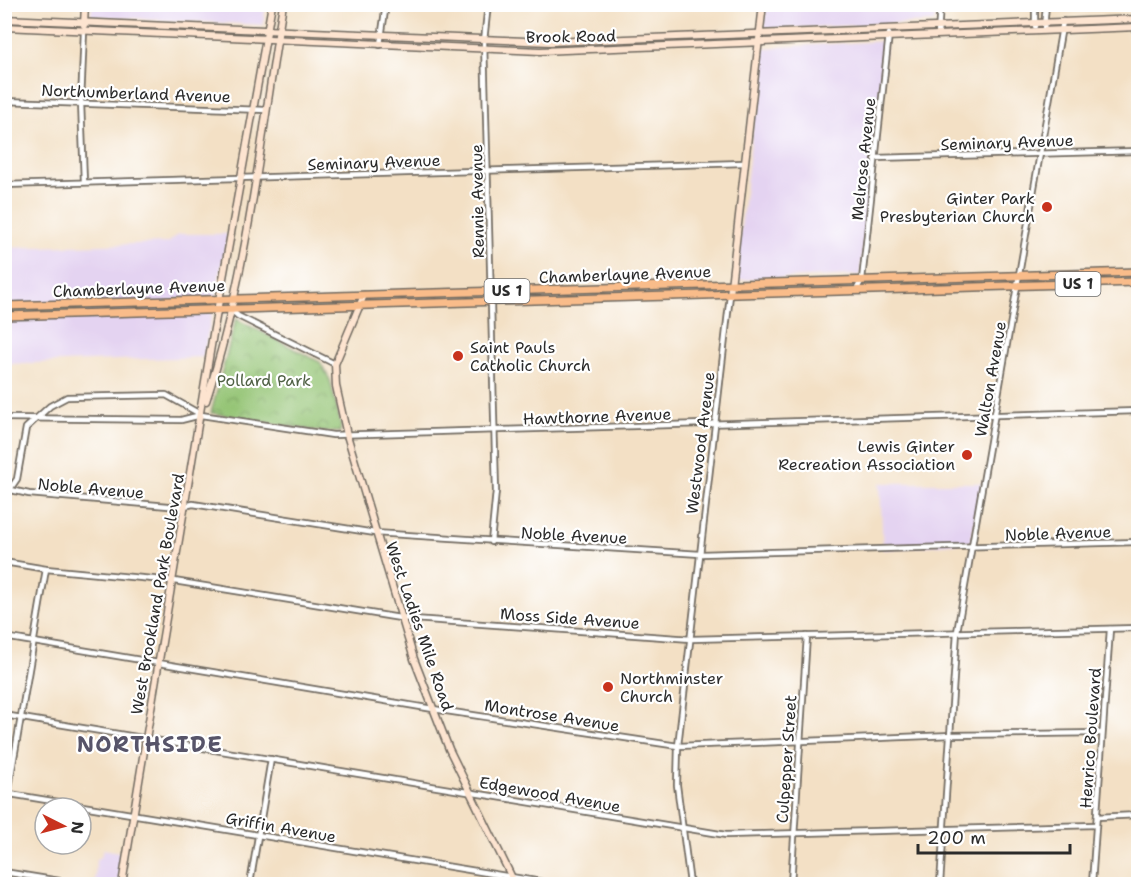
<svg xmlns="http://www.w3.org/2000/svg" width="1143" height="889" viewBox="0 0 1143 889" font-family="'Shantell Sans',sans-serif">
<defs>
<pattern id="grass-dots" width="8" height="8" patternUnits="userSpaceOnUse" patternTransform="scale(1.5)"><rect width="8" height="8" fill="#94c474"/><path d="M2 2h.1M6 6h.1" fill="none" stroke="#799f5f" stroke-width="1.8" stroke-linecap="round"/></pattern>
<pattern id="park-crowns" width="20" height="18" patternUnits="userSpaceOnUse" patternTransform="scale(1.5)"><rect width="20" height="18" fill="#94c474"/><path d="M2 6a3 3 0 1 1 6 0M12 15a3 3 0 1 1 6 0" fill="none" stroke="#799f5f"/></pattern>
</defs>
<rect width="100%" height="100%" fill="#fff"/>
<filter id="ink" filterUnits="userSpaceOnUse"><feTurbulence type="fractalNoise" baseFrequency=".0167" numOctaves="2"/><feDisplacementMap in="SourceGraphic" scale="12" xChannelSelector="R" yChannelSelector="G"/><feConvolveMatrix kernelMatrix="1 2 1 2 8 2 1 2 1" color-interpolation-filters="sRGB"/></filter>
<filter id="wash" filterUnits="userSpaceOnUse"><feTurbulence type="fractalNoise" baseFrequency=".008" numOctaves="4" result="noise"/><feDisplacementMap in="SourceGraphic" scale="24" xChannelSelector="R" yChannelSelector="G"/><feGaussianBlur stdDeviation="1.35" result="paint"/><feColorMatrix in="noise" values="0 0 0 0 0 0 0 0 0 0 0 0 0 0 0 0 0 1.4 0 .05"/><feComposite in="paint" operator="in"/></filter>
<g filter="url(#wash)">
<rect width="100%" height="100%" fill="#f3e0c5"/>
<g fill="#e4d3f1">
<polygon points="92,5 92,4 266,5 263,25 91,16"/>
<polygon points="767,5 767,4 937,5 934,22 767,29 764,25"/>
<polygon points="886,41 860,275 735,280 762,48"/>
<polygon points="179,234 228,234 203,357 5,364 4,248 168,243"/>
<polygon points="880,483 982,483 971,542 883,550"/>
<polygon points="103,849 124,853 118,884 95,884 96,859 101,857"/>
</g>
<polygon fill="url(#grass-dots)" stroke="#607850" stroke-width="1.5" points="210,303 210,305 5,313 4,308"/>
<polygon fill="url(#park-crowns)" stroke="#607850" stroke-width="1.5" points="236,319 320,362 330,380 341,425 340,432 323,432 211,413"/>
</g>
<g filter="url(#ink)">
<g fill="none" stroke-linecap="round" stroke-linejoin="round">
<defs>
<g id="street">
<polyline points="488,4 484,41 496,491 491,542"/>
<polyline points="1035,26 1035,4"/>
<polyline points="1044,30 1046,4"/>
<polyline points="938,35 940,4"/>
<polyline points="380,45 386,4"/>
<polyline points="4,101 266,110"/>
<polyline points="875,158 1138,151"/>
<polyline points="84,182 81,102 84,31"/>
<polyline points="4,185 744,163"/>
<polyline points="856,290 862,280 889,34"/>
<polyline points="231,310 238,316 335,364"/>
<polyline points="4,418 181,420 201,415 333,435 1138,411"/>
<polyline points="11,490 29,494 180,507 193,504 375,533 700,554 1138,542"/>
<polyline points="4,498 17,479 26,428 50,406 67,397 166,395 200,414"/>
<polyline points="4,562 46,569 174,581 400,618 691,639 1138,628"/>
<polyline points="4,637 433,709 678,746 952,735 1102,733"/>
<polyline points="4,715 726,835 1096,825"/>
<polyline points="4,793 554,884"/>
<polyline points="4,817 46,569"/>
<polyline points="1097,817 1138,815"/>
<polyline points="4,872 78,884"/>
<polyline points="250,884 271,759"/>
<polyline points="690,884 677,785 678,746 730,295"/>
<polyline points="791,884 807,636"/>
<polyline points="940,884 957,632 1063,21"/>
<polyline points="1092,884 1110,629"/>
</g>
<g id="secondary">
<polyline points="4,19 550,42 1138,19"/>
<polyline points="84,25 85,4"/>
<polyline points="4,27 540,51 1138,27"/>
<polyline points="364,295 335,364 336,386 347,435 414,659 449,749 515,884"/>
<polyline points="730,295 763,4"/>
<path d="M206,401C248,273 261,136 283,4"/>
<polyline points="122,884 213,334 272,4"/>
</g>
<g id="primary">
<polyline points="4,306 1138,272"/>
<polyline points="4,316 1138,282"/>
</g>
</defs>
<use href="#street" stroke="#716a61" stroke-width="8"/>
<use href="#secondary" stroke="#716a61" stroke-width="9"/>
<use href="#primary" stroke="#716a61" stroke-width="10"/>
<use href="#street" stroke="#fff" stroke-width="4.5"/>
<use href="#secondary" stroke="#fde4d0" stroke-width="6"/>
<use href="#primary" stroke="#f9bc8a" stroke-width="7"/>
</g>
</g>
<g fill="#c8321e" stroke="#fff" stroke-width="2">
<circle cx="1047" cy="207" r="6"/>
<circle cx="458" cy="356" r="6"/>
<circle cx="967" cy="455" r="6"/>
<circle cx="608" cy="687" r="6"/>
</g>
<g text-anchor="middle" stroke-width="4.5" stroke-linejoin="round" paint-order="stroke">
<g fill="#fff" stroke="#6b6b6b" stroke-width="1.5">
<rect x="1055.5" y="272" width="45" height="24" rx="4.5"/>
<rect x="484.5" y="279" width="45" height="24" rx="4.5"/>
</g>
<g font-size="15" font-weight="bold" fill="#2b2b2b">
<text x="1078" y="289">US 1</text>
<text x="507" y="296">US 1</text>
</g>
<g font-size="16" fill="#2b2b2b" stroke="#fff">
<text transform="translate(571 36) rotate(-1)" y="6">Brook Road</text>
<text transform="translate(136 93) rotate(2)" y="6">Northumberland Avenue</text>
<text transform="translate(1007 142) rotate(-2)" y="6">Seminary Avenue</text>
<text transform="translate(863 159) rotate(-84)" y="6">Melrose Avenue</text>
<text transform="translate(374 162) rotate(-2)" y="6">Seminary Avenue</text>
<text transform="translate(477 201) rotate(-91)" y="6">Rennie Avenue</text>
<text transform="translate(625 274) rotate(-2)" y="6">Chamberlayne Avenue</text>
<text transform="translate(139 288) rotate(-2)" y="6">Chamberlayne Avenue</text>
<text transform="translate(990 379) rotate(-80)" y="6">Walton Avenue</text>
<text transform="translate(597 416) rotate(-2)" y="6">Hawthorne Avenue</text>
<text transform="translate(700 443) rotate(-83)" y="6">Westwood Avenue</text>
<text transform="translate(91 488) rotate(5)" y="6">Noble Avenue</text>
<text transform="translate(1058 533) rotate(-2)" y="6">Noble Avenue</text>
<text transform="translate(574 535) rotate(3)" y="6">Noble Avenue</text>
<text transform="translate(157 594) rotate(-80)" y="6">West Brookland Park Boulevard</text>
<text transform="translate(570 618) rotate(4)" y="6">Moss Side Avenue</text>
<text transform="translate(420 626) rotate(71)" y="6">West Ladies Mile Road</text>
<text transform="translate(552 715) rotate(9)" y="6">Montrose Avenue</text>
<text transform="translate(1090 738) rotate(-86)" y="6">Henrico Boulevard</text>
<text transform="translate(786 759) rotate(-86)" y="6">Culpepper Street</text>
<text transform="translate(550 794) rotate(10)" y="6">Edgewood Avenue</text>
<text transform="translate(281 827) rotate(10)" y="6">Griffin Avenue</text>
</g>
<g font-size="16" fill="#2b2b2b" stroke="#fff" text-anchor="end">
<text x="1035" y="204">Ginter Park<tspan x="1035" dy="18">Presbyterian Church</tspan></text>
<text x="470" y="353" text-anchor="start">Saint Pauls<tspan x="470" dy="18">Catholic Church</tspan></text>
<text x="955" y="452">Lewis Ginter<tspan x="955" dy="18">Recreation Association</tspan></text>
<text x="620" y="684" text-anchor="start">Northminster<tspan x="620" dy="18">Church</tspan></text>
</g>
<g font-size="16" fill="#506145" stroke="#fff">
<text x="264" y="386">Pollard Park</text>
</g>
<g font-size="22" font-weight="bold" letter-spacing="1.5" fill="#575469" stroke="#fff">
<text x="150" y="752">NORTHSIDE</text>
</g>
</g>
<rect width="1143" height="889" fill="none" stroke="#fff" stroke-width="24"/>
<g transform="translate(63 826) rotate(96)"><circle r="28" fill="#ffffff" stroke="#aaaaaa" stroke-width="1.5"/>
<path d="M0-4.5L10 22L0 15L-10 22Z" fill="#c8321e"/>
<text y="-9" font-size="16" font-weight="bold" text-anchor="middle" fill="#2b2b2b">N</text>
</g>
<path d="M918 844v9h152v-9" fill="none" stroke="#2b2b2b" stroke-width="3"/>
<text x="927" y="844" font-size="18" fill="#2b2b2b" stroke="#ffffff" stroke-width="4.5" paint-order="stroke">200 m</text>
</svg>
